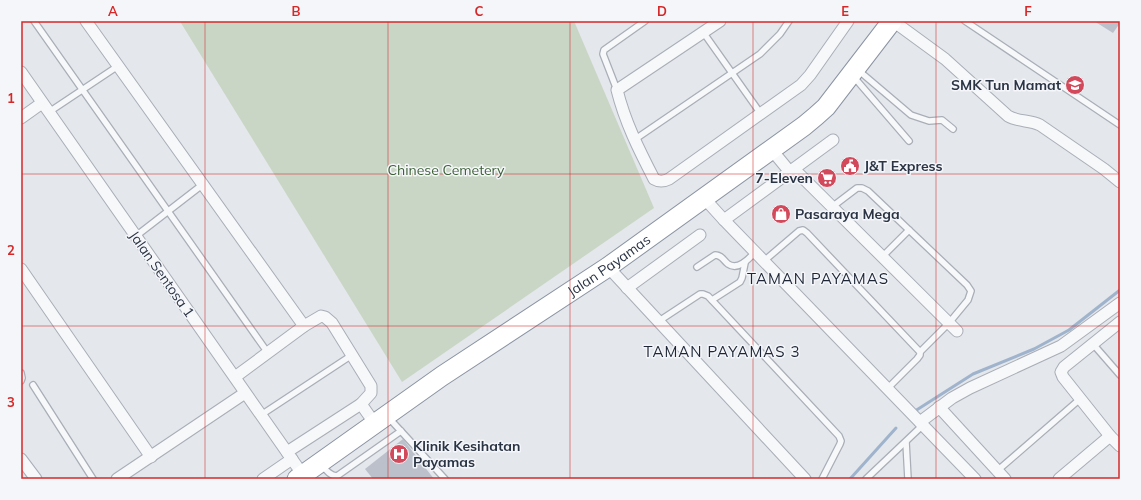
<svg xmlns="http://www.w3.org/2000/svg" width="1141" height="500" viewBox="0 0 1141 500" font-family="Mulish,sans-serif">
<rect width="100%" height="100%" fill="#e4e7ec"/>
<polygon fill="#c9d6c5" points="182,21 574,21 654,208 402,382 181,23"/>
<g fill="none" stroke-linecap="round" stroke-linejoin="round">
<g stroke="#9fb4cc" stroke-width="3">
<polyline points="915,411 973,374 1034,349 1069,330 1120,290"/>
<polyline points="850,479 896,428"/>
</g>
</g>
<g fill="#bbc0ca">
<polygon points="1094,21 1120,21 1120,23 1113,33"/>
<polygon points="403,439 434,479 373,479 365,469"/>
</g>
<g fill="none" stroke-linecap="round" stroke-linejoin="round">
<defs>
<g id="lane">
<polyline points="34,21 268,353"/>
<polyline points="965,21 1120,125"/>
<polyline points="703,32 761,114"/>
<polyline points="858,70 911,115 929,121 942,120 953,129"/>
<polyline points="853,76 909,141"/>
<polyline points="617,90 603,54 604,50 645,21"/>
<polyline points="49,112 118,66"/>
<polyline points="634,140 760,54 780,34 789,21"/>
<polyline points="832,207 857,188 862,188 868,191 967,285 971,291 968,300 949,323 920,352"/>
<polyline points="136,236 202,185"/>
<polyline points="882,257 909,230"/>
<polyline points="764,261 799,231 803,230 807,233 920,352 920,355 917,359 887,389"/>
<path d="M697,267L715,255C722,255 723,260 728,264C738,271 749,259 755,252"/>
<polyline points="712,300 740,282 742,278 745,263"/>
<polyline points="659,321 700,294 703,294 708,296 839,436 841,441 840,444 822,479"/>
<polyline points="1093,344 1120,375"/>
<polyline points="21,373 22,378 21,381"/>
<polyline points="33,385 93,479"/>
<polyline points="261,415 352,355"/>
<polyline points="388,417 445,479"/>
<polyline points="906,442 908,479"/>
<path d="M322,465C326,470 330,476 337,476L401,431"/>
<polyline points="997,471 1080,399"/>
<polyline points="866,479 923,425"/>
</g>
<g id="street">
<polyline points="86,21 304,326"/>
<path d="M720,21L617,90C625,122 639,150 654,179C659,182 663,182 669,179L801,85L810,75L848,21"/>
<path d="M893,21L945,59L1008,116C1018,122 1030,120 1040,125L1104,169L1120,182"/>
<polyline points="21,72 303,475"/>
<polyline points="21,118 42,103"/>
<polyline points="771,149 790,172"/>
<polyline points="794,169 957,331"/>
<polyline points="704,198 724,220 975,479"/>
<polyline points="724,220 833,140"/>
<polyline points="608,267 805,479"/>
<polyline points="21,269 151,457"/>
<polyline points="627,288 700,235"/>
<polyline points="1120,322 1064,367 1061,372 1063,377 1110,436 1120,446"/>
<polyline points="235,377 304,326 321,316 325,317 332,323 371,386 371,393 361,404"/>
<polyline points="939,407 1005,479"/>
<polyline points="920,422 952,398 970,388 1061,346 1120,303"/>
<polyline points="287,452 361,404 375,424"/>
<polyline points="21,459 36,479"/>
<polyline points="117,479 245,393"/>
<polyline points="263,479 292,459"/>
<polyline points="1059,479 1110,436"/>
</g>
<g id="highway">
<path id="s1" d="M297,479L442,376L608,267L804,126L816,116L826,107L892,21"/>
</g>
</defs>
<use href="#lane" stroke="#a9aeb7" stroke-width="8"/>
<use href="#street" stroke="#a9aeb7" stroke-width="13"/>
<use href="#highway" stroke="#8b94a3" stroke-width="21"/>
<use href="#lane" stroke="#f7f8fa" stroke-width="5.5"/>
<use href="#street" stroke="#f7f8fa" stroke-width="11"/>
<use href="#highway" stroke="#fff" stroke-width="19"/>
</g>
<path fill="none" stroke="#d62828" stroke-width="1" stroke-opacity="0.55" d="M205,21V479M388,21V479M570,21V479M753,21V479M936,21V479M21,174H1120M21,326H1120"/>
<defs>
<symbol id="school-disc" viewBox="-11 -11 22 22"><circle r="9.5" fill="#d1495b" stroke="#f4f6f9"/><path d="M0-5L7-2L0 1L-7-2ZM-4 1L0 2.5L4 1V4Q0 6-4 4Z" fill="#fff"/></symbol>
<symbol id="civic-disc" viewBox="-11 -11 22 22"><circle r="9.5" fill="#d1495b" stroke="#f4f6f9"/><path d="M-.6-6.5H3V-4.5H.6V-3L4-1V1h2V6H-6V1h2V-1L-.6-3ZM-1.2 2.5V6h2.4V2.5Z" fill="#fff"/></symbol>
<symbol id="supermarket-disc" viewBox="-11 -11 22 22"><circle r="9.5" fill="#d1495b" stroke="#f4f6f9"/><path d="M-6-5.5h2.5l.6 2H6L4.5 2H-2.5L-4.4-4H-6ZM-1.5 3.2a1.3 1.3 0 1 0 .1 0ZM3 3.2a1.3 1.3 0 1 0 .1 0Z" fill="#fff"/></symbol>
<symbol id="shop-disc" viewBox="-11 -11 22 22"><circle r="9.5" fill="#d1495b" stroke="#f4f6f9"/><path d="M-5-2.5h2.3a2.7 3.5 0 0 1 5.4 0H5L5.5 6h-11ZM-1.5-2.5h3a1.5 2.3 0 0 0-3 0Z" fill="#fff"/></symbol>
<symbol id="hospital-disc" viewBox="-11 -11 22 22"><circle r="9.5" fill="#d1495b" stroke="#f4f6f9"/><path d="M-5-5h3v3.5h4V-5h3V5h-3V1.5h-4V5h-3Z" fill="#fff"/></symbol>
</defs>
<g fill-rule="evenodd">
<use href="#school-disc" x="1064" y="74" width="22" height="22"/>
<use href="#civic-disc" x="839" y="155" width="22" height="22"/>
<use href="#supermarket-disc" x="816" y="167" width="22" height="22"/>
<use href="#shop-disc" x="770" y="203" width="22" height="22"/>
<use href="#hospital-disc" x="388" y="443" width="22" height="22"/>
</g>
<g text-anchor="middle" stroke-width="3" stroke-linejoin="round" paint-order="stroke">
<g font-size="14" font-weight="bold" fill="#2b3445" stroke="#f4f6f9" text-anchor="start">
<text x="1061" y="90" text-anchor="end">SMK Tun Mamat</text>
<text x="864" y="171">J&amp;T Express</text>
<text x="813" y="183" text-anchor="end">7-Eleven</text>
<text x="795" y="219">Pasaraya Mega</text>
<text x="413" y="451">Klinik Kesihatan<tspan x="413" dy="16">Payamas</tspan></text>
</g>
<g font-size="14" fill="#3f6138" stroke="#f4f6f9">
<text x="446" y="175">Chinese Cemetery</text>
</g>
<g font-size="14" fill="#2b3445" stroke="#f4f6f9">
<text dy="5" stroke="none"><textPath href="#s1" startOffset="378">Jalan Payamas</textPath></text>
<text transform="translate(162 274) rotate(55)" y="5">Jalan Sentosa 1</text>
</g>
<g font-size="15" letter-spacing="1" fill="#1d2536" stroke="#f4f6f9">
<text x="818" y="284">TAMAN PAYAMAS</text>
<text x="722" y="357">TAMAN PAYAMAS 3</text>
</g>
</g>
<rect width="1141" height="500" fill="none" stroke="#f4f6f9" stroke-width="44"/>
<rect x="22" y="22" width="1097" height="456" fill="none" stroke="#d62828" stroke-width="1.5"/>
<g font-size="13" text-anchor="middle" font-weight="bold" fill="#d62828">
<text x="113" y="16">A</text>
<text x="296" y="16">B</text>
<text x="479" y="16">C</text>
<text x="662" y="16">D</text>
<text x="845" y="16">E</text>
<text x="1028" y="16">F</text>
<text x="11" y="103">1</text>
<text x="11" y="255">2</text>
<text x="11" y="407">3</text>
</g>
</svg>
